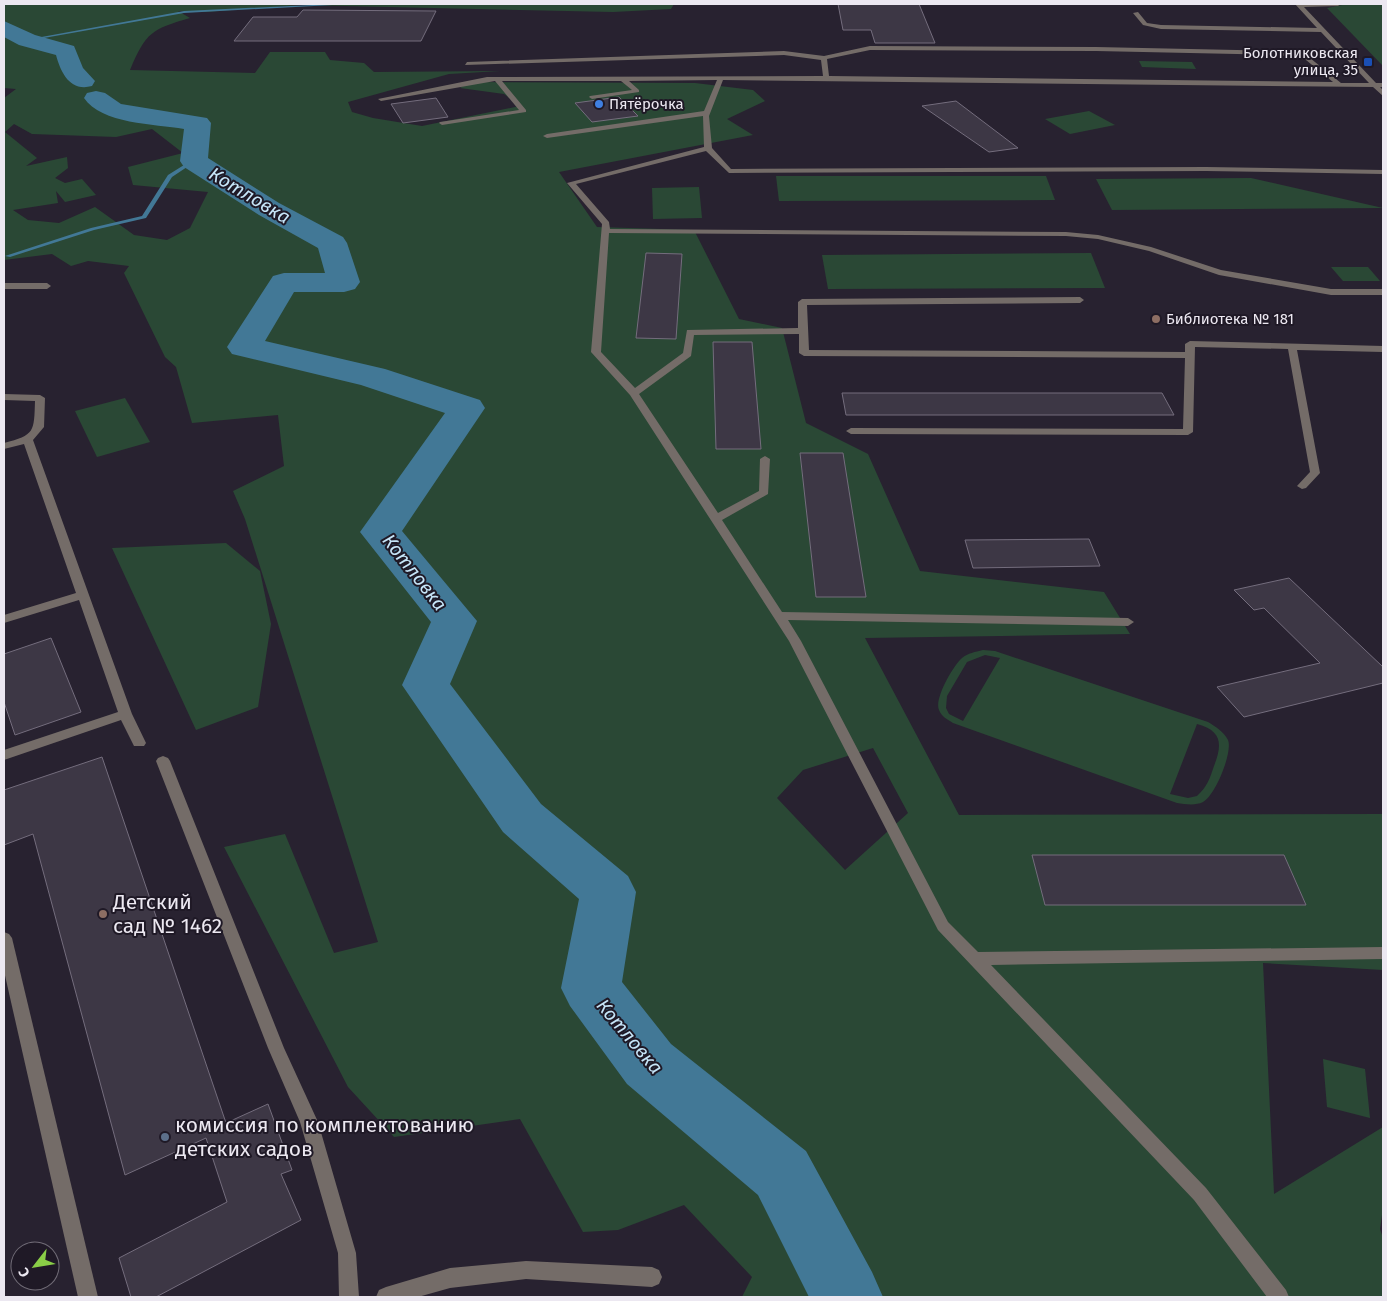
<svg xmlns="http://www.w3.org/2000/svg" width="1387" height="1301" viewBox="0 0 1387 1301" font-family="'Fira Sans',sans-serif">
<rect width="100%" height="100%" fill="#282230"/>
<g fill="#2a4835" fill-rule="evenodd">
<path d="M4,4H674L671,9L613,12L300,5L205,12L178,11L190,18C152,29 146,32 130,70L255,73L270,52H325L330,60L364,63L374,72L500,71L449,74L348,102L352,112L373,118L422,126L520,106L504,94L460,88L469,82L695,83L753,90L765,101L727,119L753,135L559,172L597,227L694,230L739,319L782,328L806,423L868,454L920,571L1104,592L1130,634L865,638L959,815L1383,814V970L1263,963L1274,1194L1383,1127V1208L1380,1229L1383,1238V1297H742L752,1277L684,1205L618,1230L583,1232L520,1119L394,1137L348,1087L224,847L285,834L334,953L378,942L245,519L233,491L284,466L278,415L192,423L176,367L165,357L124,273L129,266L88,261L71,266L52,254L4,260V98L16,89L4,88ZM14,124L32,134L116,137L152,129L183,153L128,167L133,185L208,192L190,228L167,240L134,235L95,207L59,223L28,220L13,210L58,203L56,191L65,202L96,195L82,179L65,183L55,178L68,168L67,157L26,166L37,158L5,132ZM873,748L908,813L845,870L777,798L803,770Z"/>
<polygon points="1347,4 1383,4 1383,66 1327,8"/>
<polygon points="1139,61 1192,62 1196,69 1142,67"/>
<polygon points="1089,111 1115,125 1070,134 1045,119"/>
<polygon points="776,176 1046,176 1055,200 779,201"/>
<polygon points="1251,178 1383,208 1112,210 1096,179"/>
<polygon points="699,187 702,218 653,219 652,188"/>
<polygon points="1091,253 1105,288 828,289 822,255"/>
<polygon points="1331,267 1368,267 1380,281 1343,281"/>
<polygon points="125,398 150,442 97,457 75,411"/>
<polygon points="226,543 260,571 271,624 258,707 196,730 112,548"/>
<path d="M983,650L995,651L1208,722C1216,727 1223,731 1228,740C1233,752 1215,796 1203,802C1195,806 1185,804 1177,803L953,723C947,719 942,717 939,710C934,699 953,666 962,658C968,653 975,652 983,650ZM985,655L1000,658L963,721L949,714L946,708L947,696L967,662ZM1197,724C1223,731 1222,745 1214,766C1210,778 1207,787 1197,796L1188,798L1170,794Z"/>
<polygon points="1323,1059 1365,1069 1370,1118 1327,1107"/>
</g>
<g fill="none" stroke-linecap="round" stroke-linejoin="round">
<g fill="#427896" fill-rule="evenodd">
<polygon points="333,4 351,4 184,13 27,41 25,40 184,11"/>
<polygon points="192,160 196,161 172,177 146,218 94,230 10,257 5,256 91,228 142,216 168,175"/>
</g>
<g fill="#427896" fill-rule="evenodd">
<path d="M4,21L35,35L74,46L83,68L95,81L92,86C70,92 61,73 56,55L19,45L4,37Z"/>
<path d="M96,91L105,93L121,104L207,118L211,123L208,158L279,203L343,237L347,243L360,282L355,289L344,292H294L265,341L385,369L480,400L485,408L402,531L477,621L450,684L541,804L628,876L636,892L622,982L671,1044L806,1151L872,1272L883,1297H809L758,1195L627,1084L570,1006L561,988L579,899L503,832L402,685L431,622L360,532L445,413L361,385L232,354L227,347L273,276L284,273H325L318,248L259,215L184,167L180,161L184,129C155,124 101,124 84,98L87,93Z"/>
</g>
</g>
<g fill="#3d3745" stroke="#746d7d">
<polygon points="838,4 919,4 935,43 875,43 871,30 843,30"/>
<polygon points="303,10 436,11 421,41 234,41 253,17 297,17"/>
<polygon points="619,97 638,116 592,122 575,103"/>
<polygon points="436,98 448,117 403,123 391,104"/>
<polygon points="956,101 1018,148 989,152 922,106"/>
<polygon points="646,253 682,254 676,339 636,338"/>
<polygon points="713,342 752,342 761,449 716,449"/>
<polygon points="842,393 1162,393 1174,415 846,415"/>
<polygon points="800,453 843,453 866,597 816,597"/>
<polygon points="1089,539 1100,566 973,568 965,540"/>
<polygon points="1289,578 1383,667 1383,683 1244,717 1217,687 1320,663 1264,608 1254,610 1234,590"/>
<polygon points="51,638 81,712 15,735 4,702 4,654"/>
<polygon points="102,757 226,1123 268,1104 292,1170 281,1174 301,1220 156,1297 131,1297 119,1258 227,1202 206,1138 125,1175 33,834 4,845 4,790"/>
<polygon points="1032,855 1284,855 1306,905 1045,905"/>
</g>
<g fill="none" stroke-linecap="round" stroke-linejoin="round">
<g fill="#746c68" fill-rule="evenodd">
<path d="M1295,4H1341L1338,6L1304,7L1376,83H1383V87H1380L1383,90V96L1373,87L723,80L709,116L712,148L731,169L1206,167L1383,170V174L1206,171L729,173L706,151L576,184L609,222L610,229L1066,232L1098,235L1151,247L1221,270L1331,289H1383V295H1331L1219,275L1149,251L1098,239L1066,236L609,233L601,352L635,388L683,353L687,330L798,328V302L802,299L1080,297L1084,300L1080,303L807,305L809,350L1185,352V344L1190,341L1383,346V352L1297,350L1320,473L1306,488L1302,489L1297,486L1310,472L1288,349L1195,347L1193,432L1188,435L851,434L846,431L851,428L1183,429L1185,358L804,356L799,353V334L694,335L691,356L639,394L718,513L759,491L760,459L765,456L770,459L768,494L722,520L782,612L1128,618L1134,622L1128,626L788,620L801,641L948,922L978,952L1383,947V959L991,965L1206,1188L1286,1290L1289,1297H1267L1194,1200L938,930L789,641L630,395L591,352L602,224L567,183L704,147L703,116L547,138L543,136L547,134L704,111L717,80L629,81L639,90V92L592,99L589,97L590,96L632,90L621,81H502L526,110V112L442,125L439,123L440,122L519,110L495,81L381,101L378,99L487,77L823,76L821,60L784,55L465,65L467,62L784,51L824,56L870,46L1096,47L1279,51L1310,58L1341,83H1369L1321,32L1161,29L1143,25L1133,13L1138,12L1147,23L1161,25L1317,28ZM870,50L1096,51L1279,55L1306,60L1333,82L829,76L827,59Z"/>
<polygon points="4,283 47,283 51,286 47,289 4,289"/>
<path d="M4,394L40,395L45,398L44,427L33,440L132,714L146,743L144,746H134L121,720L4,760V750L118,712L79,600L4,623V615L76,593L24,444L4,449V443C35,435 34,432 35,401L4,400Z"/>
<polygon points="163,756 168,758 170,761 284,1048 318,1122 356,1253 359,1297 339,1297 338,1253 300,1122 268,1048 156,761 158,758"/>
<polygon points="4,932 9,934 12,938 98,1297 78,1297 4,971"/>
<polygon points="526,1261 652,1267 659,1270 662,1277 659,1284 652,1287 526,1279 450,1288 418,1297 376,1297 379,1290 386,1287 450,1268"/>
</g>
</g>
<rect fill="#1a4fb4" stroke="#1f1926" stroke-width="2" x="1363" y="57" width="10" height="10" rx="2.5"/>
<circle fill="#3f7fe0" stroke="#1f1926" stroke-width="2" cx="599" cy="104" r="5"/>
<g fill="#8d6e63" stroke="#1f1926" stroke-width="2">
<circle cx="1156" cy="319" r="5"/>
<circle cx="103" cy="914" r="5"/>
</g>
<circle fill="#5c6f8a" stroke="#1f1926" stroke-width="2" cx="165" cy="1137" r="5"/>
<g text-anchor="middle" stroke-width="4" stroke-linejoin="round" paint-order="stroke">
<g font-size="15" fill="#ece8f1" stroke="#1f1926" text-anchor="start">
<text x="1358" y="58" text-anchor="end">Болотниковская<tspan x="1358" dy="17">улица, 35</tspan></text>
<text x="609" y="109">Пятёрочка</text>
<text x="1166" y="324">Библиотека № 181</text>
</g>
<g font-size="19" font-style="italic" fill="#c6e5f8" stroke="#1f1926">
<text transform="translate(250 195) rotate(31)" y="7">Котловка</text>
<text transform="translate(415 572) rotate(52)" y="7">Котловка</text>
<text transform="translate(630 1036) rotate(50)" y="7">Котловка</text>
</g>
<g font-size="21" fill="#ece8f1" stroke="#1f1926" text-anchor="start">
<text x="113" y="909">Детский<tspan x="113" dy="24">сад № 1462</tspan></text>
<text x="175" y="1132">комиссия по комплектованию<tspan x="175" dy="24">детских садов</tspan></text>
</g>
</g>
<rect width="1387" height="1301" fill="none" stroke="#ece8f1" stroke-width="10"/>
<g transform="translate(35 1266) rotate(239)"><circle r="24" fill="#1f1926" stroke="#716c77"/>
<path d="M0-4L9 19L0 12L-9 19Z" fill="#8ace47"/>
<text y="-8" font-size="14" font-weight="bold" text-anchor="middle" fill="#ece8f1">С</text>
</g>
</svg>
